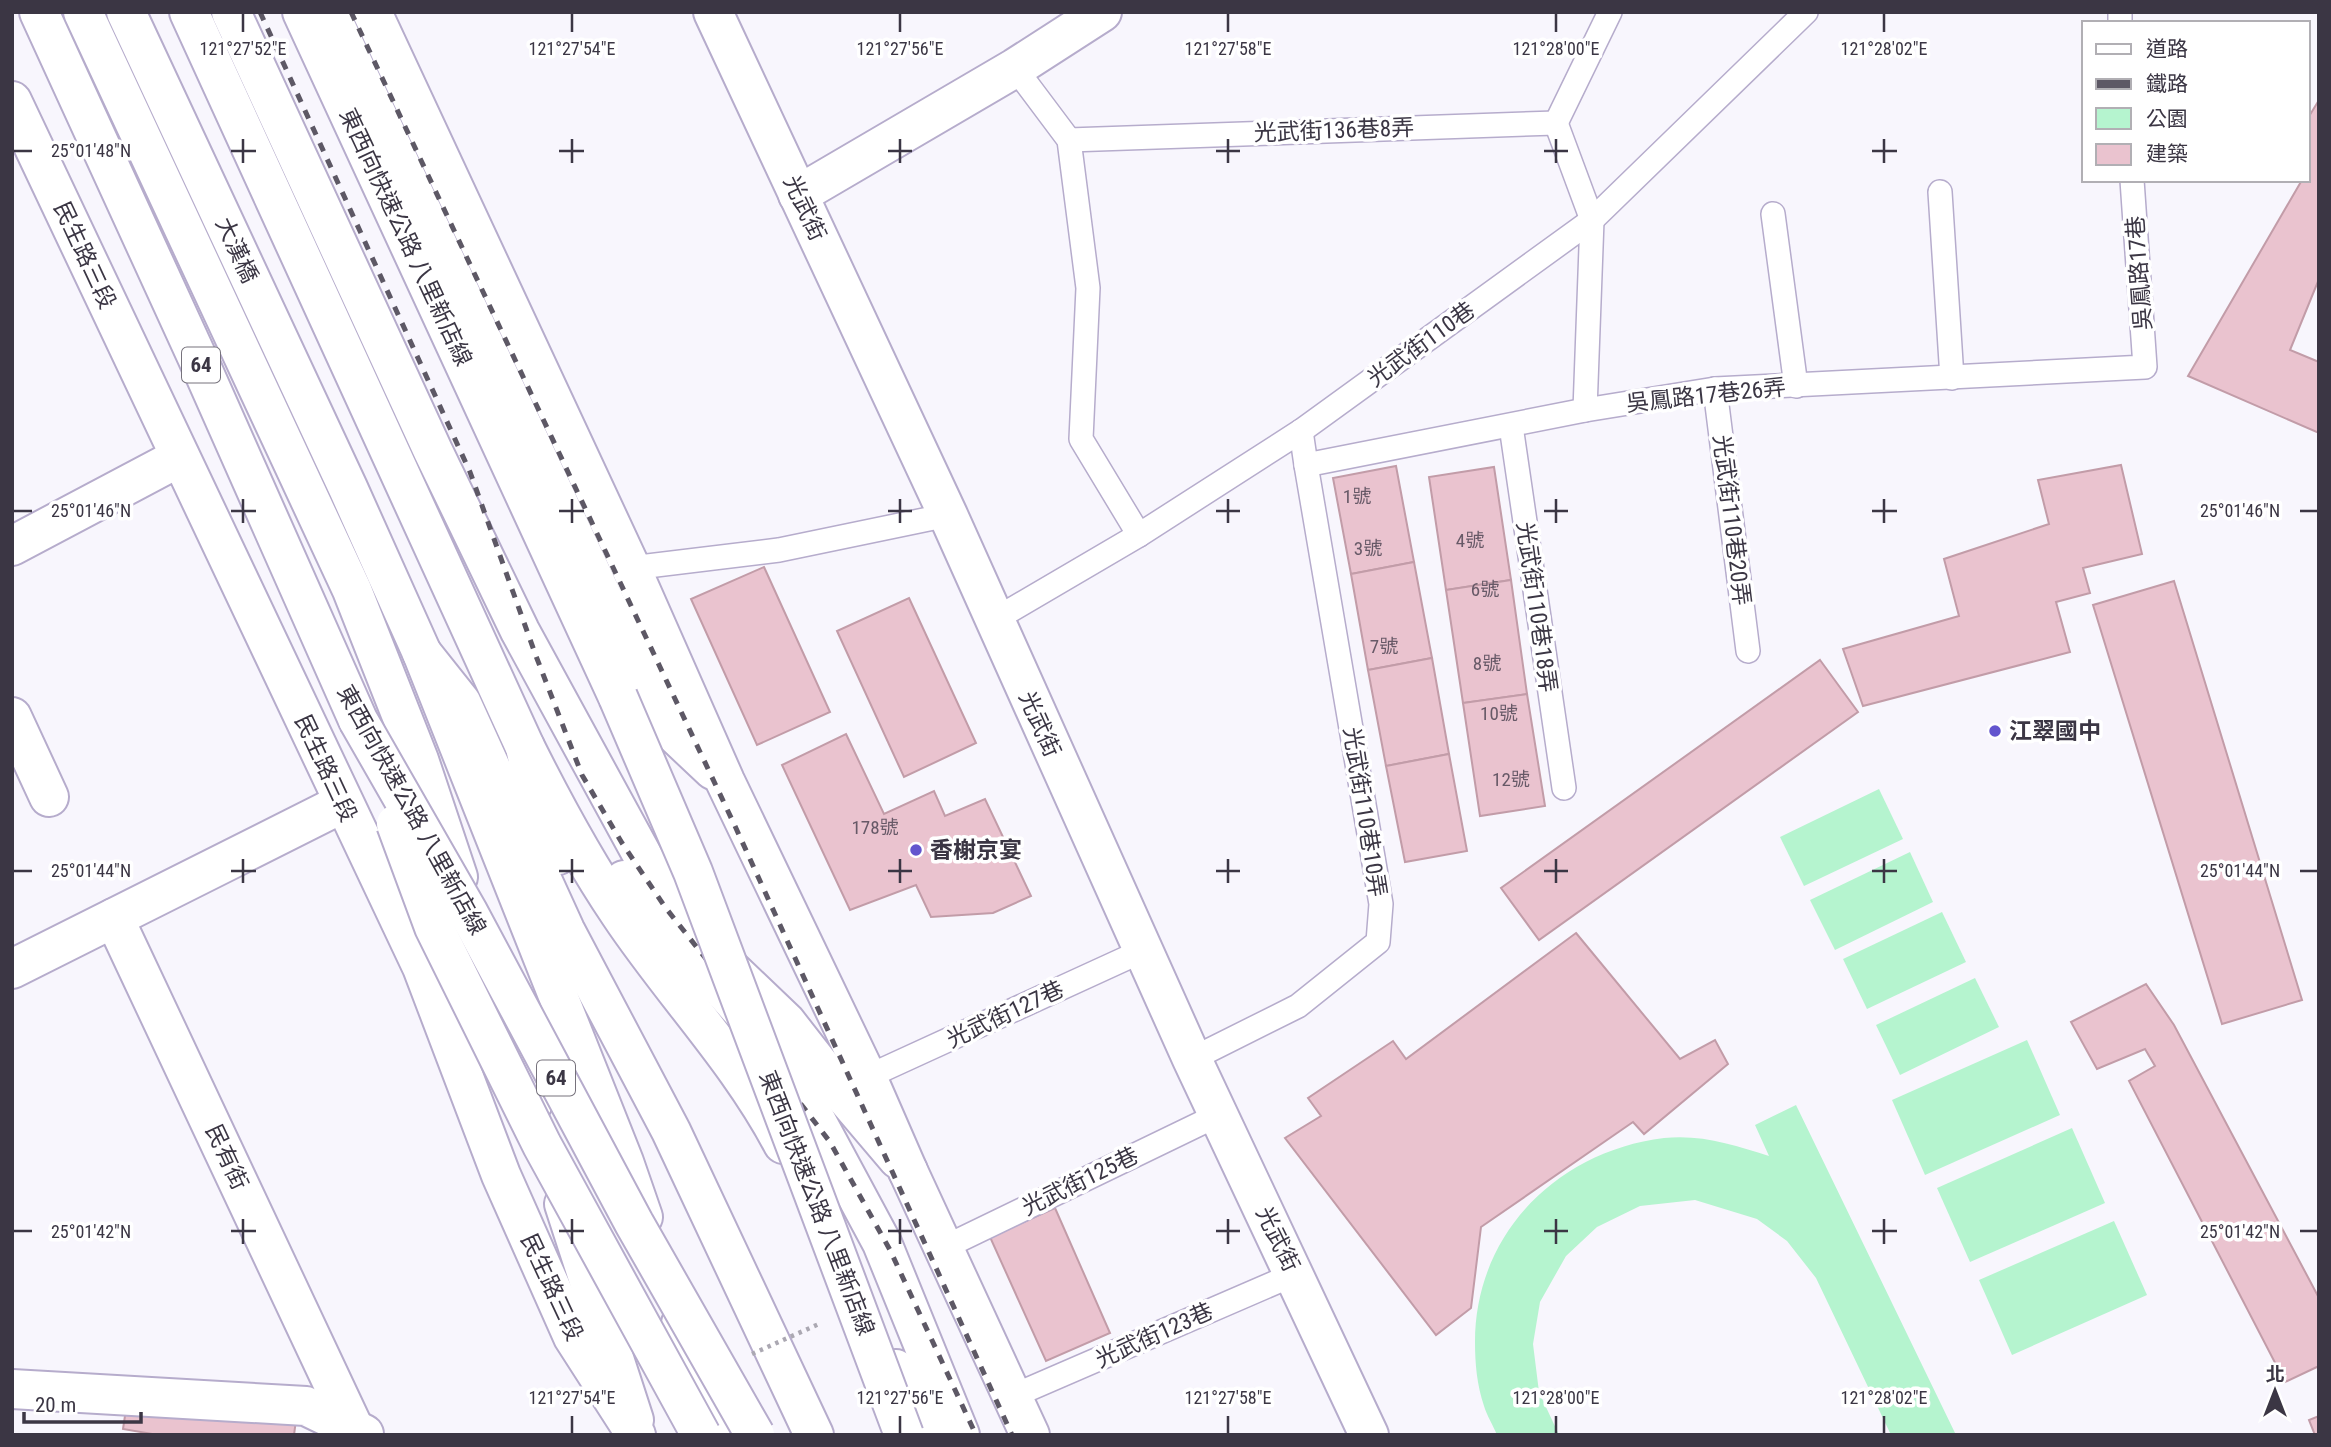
<svg xmlns="http://www.w3.org/2000/svg" width="2331" height="1447" viewBox="0 0 2331 1447" font-family="'Roboto Condensed','Noto Sans TC',sans-serif">
<rect width="100%" height="100%" fill="#f8f6fd"/>
<g fill="#b5f4cf">
<polygon points="1879,789 1903,839 1804,886 1780,837"/>
<polygon points="1910,852 1933,902 1835,950 1810,900"/>
<polygon points="1942,912 1966,962 1867,1009 1843,959"/>
<polygon points="1975,978 1999,1027 1900,1075 1876,1025"/>
<polygon points="2027,1040 2060,1115 1925,1175 1892,1100"/>
<path d="M1796,1105L1956,1435H1891L1816,1278L1787,1241L1757,1219L1695,1200L1640,1206L1597,1227L1566,1256L1540,1302L1533,1344L1539,1392L1559,1435H1497C1493,1425 1487,1416 1484,1406C1477,1385 1475,1364 1475,1342C1475,1233 1558,1151 1664,1138C1701,1134 1735,1145 1769,1156L1755,1125Z"/>
<polygon points="2072,1128 2105,1203 1970,1262 1937,1188"/>
<polygon points="2114,1221 2147,1295 2012,1355 1979,1280"/>
</g>
<g fill="#eac3cf" stroke="#c29ca8" stroke-width="2">
<polygon points="2319,100 2319,279 2290,350 2319,362 2319,433 2188,376 2302,180 2308,180 2308,118"/>
<polygon points="2121,465 2142,554 2083,568 2090,593 2056,602 2070,652 1863,706 1843,649 1959,616 1944,559 2049,524 2038,480"/>
<polygon points="1396,466 1414,562 1351,574 1333,478"/>
<polygon points="1494,467 1511,580 1446,590 1429,477"/>
<polygon points="1414,562 1432,658 1368,670 1351,574"/>
<polygon points="764,567 830,712 757,745 691,599"/>
<polygon points="1511,580 1527,694 1463,703 1446,590"/>
<polygon points="2174,581 2302,1000 2222,1024 2093,605"/>
<polygon points="909,598 976,743 904,777 837,631"/>
<polygon points="1432,658 1449,754 1386,766 1368,670"/>
<polygon points="1820,660 1858,712 1539,940 1501,888"/>
<polygon points="1527,694 1545,806 1480,816 1463,703"/>
<polygon points="846,734 884,814 934,791 945,816 985,799 1031,896 993,913 931,917 916,885 850,910 782,765"/>
<polygon points="1449,754 1467,851 1405,862 1386,766"/>
<polygon points="1576,933 1680,1059 1715,1040 1728,1064 1644,1134 1633,1122 1481,1227 1471,1308 1436,1335 1285,1138 1321,1116 1308,1098 1393,1041 1406,1059"/>
<polygon points="2146,984 2174,1025 2319,1298 2319,1366 2285,1382 2129,1081 2155,1066 2145,1049 2097,1069 2071,1022"/>
<polygon points="1055,1208 1110,1333 1046,1361 990,1237"/>
<polygon points="128,1396 296,1420 294,1435 158,1435 123,1429"/>
<polygon points="2319,1416 2319,1435 2315,1435 2309,1420"/>
</g>
<g fill="none" stroke-linecap="round" stroke-linejoin="round">
<defs>
<g id="service">
<polyline points="2120,12 2120,23"/>
<polyline points="1015,68 1069,140 1088,288 1081,439 1139,535"/>
<polyline points="1556,123 1592,220 1585,410"/>
<polyline points="1556,123 1610,12"/>
<polyline points="1069,140 1556,123"/>
<polyline points="1940,192 1952,378"/>
<polyline points="1773,214 1796,386"/>
<polyline points="1715,389 1748,651"/>
<polyline points="1511,426 1564,788"/>
<polyline points="1301,431 1306,465 1585,410 1715,389 2145,367 2132,180"/>
<polyline points="631,568 779,550 948,515"/>
<polyline points="994,620 1139,535 1301,431 1592,220 1806,12"/>
<polyline points="1192,1059 1298,1006 1378,942 1381,904 1306,465"/>
<polyline points="867,1077 1142,951"/>
<polyline points="943,1248 1218,1115"/>
<polyline points="1013,1396 1295,1274"/>
</g>
<g id="minor">
<polyline points="83,12 352,590 419,760 458,877"/>
<polyline points="231,12 433,451 520,631 676,917 786,1022 836,1086 898,1159"/>
<polyline points="713,12 948,515 1192,1059 1369,1435"/>
<polyline points="798,195 1015,68 1102,12"/>
<polyline points="12,546 180,457"/>
<polyline points="12,717 49,797"/>
<polyline points="114,918 357,1435"/>
<polyline points="12,969 343,803"/>
<polyline points="496,987 533,1103"/>
<polyline points="564,1204 634,1420"/>
<polyline points="12,1389 306,1406 364,1434"/>
</g>
<g id="tertiary">
<polyline points="329,12 660,720 713,770"/>
<polyline points="372,12 631,568 725,781 867,1077 908,1171"/>
<polyline points="12,101 422,967 501,1175 573,1337 636,1435"/>
</g>
<g id="secondary">
<polyline points="126,12 348,488 422,653 624,1162 643,1217"/>
<path d="M189,12L525,747C554,805 584,861 620,914C672,992 739,1060 783,1144"/>
<polyline points="624,880 633,895 690,952 782,1057 882,1243 960,1435"/>
<polyline points="908,1171 1030,1435"/>
<polyline points="681,1323 714,1435"/>
<polyline points="896,1369 926,1435"/>
</g>
<g id="trunk">
<polyline points="39,12 197,357 358,720"/>
<polyline points="302,12 618,697"/>
<polyline points="422,653 461,702 565,930 671,1131 814,1435"/>
<polyline points="525,747 542,824 558,855"/>
</g>
</defs>
<use href="#service" stroke="#b6accc" stroke-width="26"/>
<use href="#minor" stroke="#b6accc" stroke-width="42"/>
<use href="#tertiary" stroke="#b6accc" stroke-width="42"/>
<use href="#secondary" stroke="#b6accc" stroke-width="42"/>
<use href="#trunk" stroke="#b6accc" stroke-width="42"/>
<use href="#service" stroke="#fff" stroke-width="23"/>
<use href="#minor" stroke="#fff" stroke-width="38"/>
<use href="#tertiary" stroke="#fff" stroke-width="38"/>
<use href="#secondary" stroke="#fff" stroke-width="38"/>
<use href="#trunk" stroke="#fff" stroke-width="38"/>
<g stroke="#5d5865" stroke-width="5" stroke-dasharray="9 9" stroke-linecap="butt">
<polyline points="260,12 470,472 536,656 582,775 622,843 665,907 714,969 751,1032 794,1095 830,1142 890,1250 976,1435"/>
<polyline points="351,12 735,826 1012,1435"/>
</g>
<defs>
<g id="trunk-bridge">
<polyline points="618,697 693,872 904,1435"/>
<polyline points="358,720 468,912 634,1223 755,1435"/>
<polyline points="396,824 434,927 542,1145 701,1435"/>
</g>
</defs>
<use href="#trunk-bridge" stroke="#b6accc" stroke-width="42" stroke-linecap="butt"/>
<polyline stroke="#aba8b2" stroke-width="4.5" stroke-dasharray="3.5 5" stroke-linecap="butt" points="752,1354 821,1323"/>
<use href="#trunk-bridge" stroke="#fff" stroke-width="38"/>
</g>
<path fill="none" stroke="#3b3644" stroke-width="2.5" d="M243,14V32M572,14V32M900,14V32M1228,14V32M1556,14V32M1884,14V32M243,139V163M572,139V163M900,139V163M1228,139V163M1556,139V163M1884,139V163M14,151H32M231,151H256M559,151H584M888,151H912M1216,151H1240M1544,151H1568M1872,151H1897M243,499V523M572,499V523M900,499V523M1228,499V523M1556,499V523M1884,499V523M14,511H32M231,511H256M559,511H584M888,511H912M1216,511H1240M1544,511H1568M1872,511H1897M2300,511H2317M243,859V883M572,859V883M900,859V883M1228,859V883M1556,859V883M1884,859V883M14,871H32M231,871H256M559,871H584M888,871H912M1216,871H1240M1544,871H1568M1872,871H1897M2300,871H2317M243,1219V1244M572,1219V1244M900,1219V1244M1228,1219V1244M1556,1219V1244M1884,1219V1244M14,1231H32M231,1231H256M559,1231H584M888,1231H912M1216,1231H1240M1544,1231H1568M1872,1231H1897M2300,1231H2317M572,1416V1433M900,1416V1433M1228,1416V1433M1556,1416V1433M1884,1416V1433"/>
<g fill="#6355ce" stroke="#fff" stroke-width="2.5">
<circle cx="1995" cy="731" r="7"/>
<circle cx="916" cy="850" r="7"/>
</g>
<g text-anchor="middle" stroke-width="7" stroke-linejoin="round" paint-order="stroke">
<g font-size="19" fill="#675967">
<text x="1357" y="503">1號</text>
<text x="1470" y="547">4號</text>
<text x="1368" y="555">3號</text>
<text x="1485" y="596">6號</text>
<text x="1384" y="653">7號</text>
<text x="1487" y="670">8號</text>
<text x="1499" y="720">10號</text>
<text x="1511" y="786">12號</text>
<text x="875" y="834">178號</text>
</g>
<g fill="#fff" stroke="#76727c" stroke-width="2">
<rect x="182" y="347.5" width="38" height="35" rx="5"/>
<rect x="537" y="1060.5" width="38" height="35" rx="5"/>
</g>
<g font-size="21" font-weight="bold" fill="#3b3644">
<text x="201" y="372">64</text>
<text x="556" y="1085">64</text>
</g>
<g font-size="23" fill="#3b3644" stroke="#fff">
<text transform="translate(1334 130) rotate(-2)" y="8">光武街136巷8弄</text>
<text transform="translate(805 208) rotate(65)" y="8">光武街</text>
<text transform="translate(406 237) rotate(65)" y="8">東西向快速公路 八里新店線</text>
<text transform="translate(237 250) rotate(65)" y="8">大漢橋</text>
<text transform="translate(85 255) rotate(65)" y="8">民生路三段</text>
<text transform="translate(2139 273) rotate(-94)" y="8">吳鳳路17巷</text>
<text transform="translate(1421 344) rotate(-36)" y="8">光武街110巷</text>
<text transform="translate(1706 395) rotate(-6)" y="8">吳鳳路17巷26弄</text>
<text transform="translate(1732 520) rotate(83)" y="8">光武街110巷20弄</text>
<text transform="translate(1537 607) rotate(82)" y="8">光武街110巷18弄</text>
<text transform="translate(1040 724) rotate(66)" y="8">光武街</text>
<text transform="translate(326 768) rotate(65)" y="8">民生路三段</text>
<text transform="translate(412 810) rotate(61)" y="8">東西向快速公路 八里新店線</text>
<text transform="translate(1365 812) rotate(81)" y="8">光武街110巷10弄</text>
<text transform="translate(1005 1014) rotate(-25)" y="8">光武街127巷</text>
<text transform="translate(227 1157) rotate(65)" y="8">民有街</text>
<text transform="translate(1080 1181) rotate(-26)" y="8">光武街125巷</text>
<text transform="translate(817 1203) rotate(69)" y="8">東西向快速公路 八里新店線</text>
<text transform="translate(1278 1239) rotate(64)" y="8">光武街</text>
<text transform="translate(552 1287) rotate(65)" y="8">民生路三段</text>
<text transform="translate(1154 1335) rotate(-24)" y="8">光武街123巷</text>
</g>
<g font-size="23" font-weight="bold" fill="#3b3644" stroke="#fff" text-anchor="start">
<text x="2009" y="739">江翠國中</text>
<text x="930" y="858">香榭京宴</text>
</g>
</g>
<g font-size="18" text-anchor="middle" fill="#3b3644" stroke="#fff" stroke-width="7" stroke-linejoin="round" paint-order="stroke">
<text x="243" y="55">121°27'52"E</text>
<text x="572" y="55">121°27'54"E</text>
<text x="900" y="55">121°27'56"E</text>
<text x="1228" y="55">121°27'58"E</text>
<text x="1556" y="55">121°28'00"E</text>
<text x="1884" y="55">121°28'02"E</text>
<text x="91" y="157">25°01'48"N</text>
<text x="91" y="517">25°01'46"N</text>
<text x="2240" y="517">25°01'46"N</text>
<text x="91" y="877">25°01'44"N</text>
<text x="2240" y="877">25°01'44"N</text>
<text x="91" y="1238">25°01'42"N</text>
<text x="2240" y="1238">25°01'42"N</text>
<text x="572" y="1404">121°27'54"E</text>
<text x="900" y="1404">121°27'56"E</text>
<text x="1228" y="1404">121°27'58"E</text>
<text x="1556" y="1404">121°28'00"E</text>
<text x="1884" y="1404">121°28'02"E</text>
</g>
<rect width="2331" height="1447" fill="none" stroke="#3b3644" stroke-width="28"/>
<rect x="2082" y="21" width="228" height="161" fill="#ffffff" stroke="#b1afb4" stroke-width="2"/>
<rect x="2096" y="44" width="35" height="10" fill="#ffffff" stroke="#b1afb4" stroke-width="2"/>
<text x="2146" y="56" font-size="21" fill="#3b3644">道路</text>
<rect x="2096" y="79" width="35" height="10" fill="#5d5865" stroke="#b1afb4" stroke-width="2"/>
<text x="2146" y="91" font-size="21" fill="#3b3644">鐵路</text>
<rect x="2096" y="108" width="35" height="21" fill="#b5f4cf" stroke="#b1afb4" stroke-width="2"/>
<text x="2146" y="126" font-size="21" fill="#3b3644">公園</text>
<rect x="2096" y="144" width="35" height="21" fill="#eac3cf" stroke="#b1afb4" stroke-width="2"/>
<text x="2146" y="161" font-size="21" fill="#3b3644">建築</text>
<g transform="translate(2275 1391)" stroke="#ffffff" stroke-width="5" paint-order="stroke">
<path d="M0-5L12 26L0 18L-12 26Z" fill="#3b3644"/>
<text y="-10" font-size="19" font-weight="bold" text-anchor="middle" fill="#3b3644">北</text>
</g>
<path d="M24 1412v10h117v-10" fill="none" stroke="#3b3644" stroke-width="3.5"/>
<text x="35" y="1412" font-size="21" fill="#3b3644" stroke="#ffffff" stroke-width="5" paint-order="stroke">20 m</text>
</svg>
